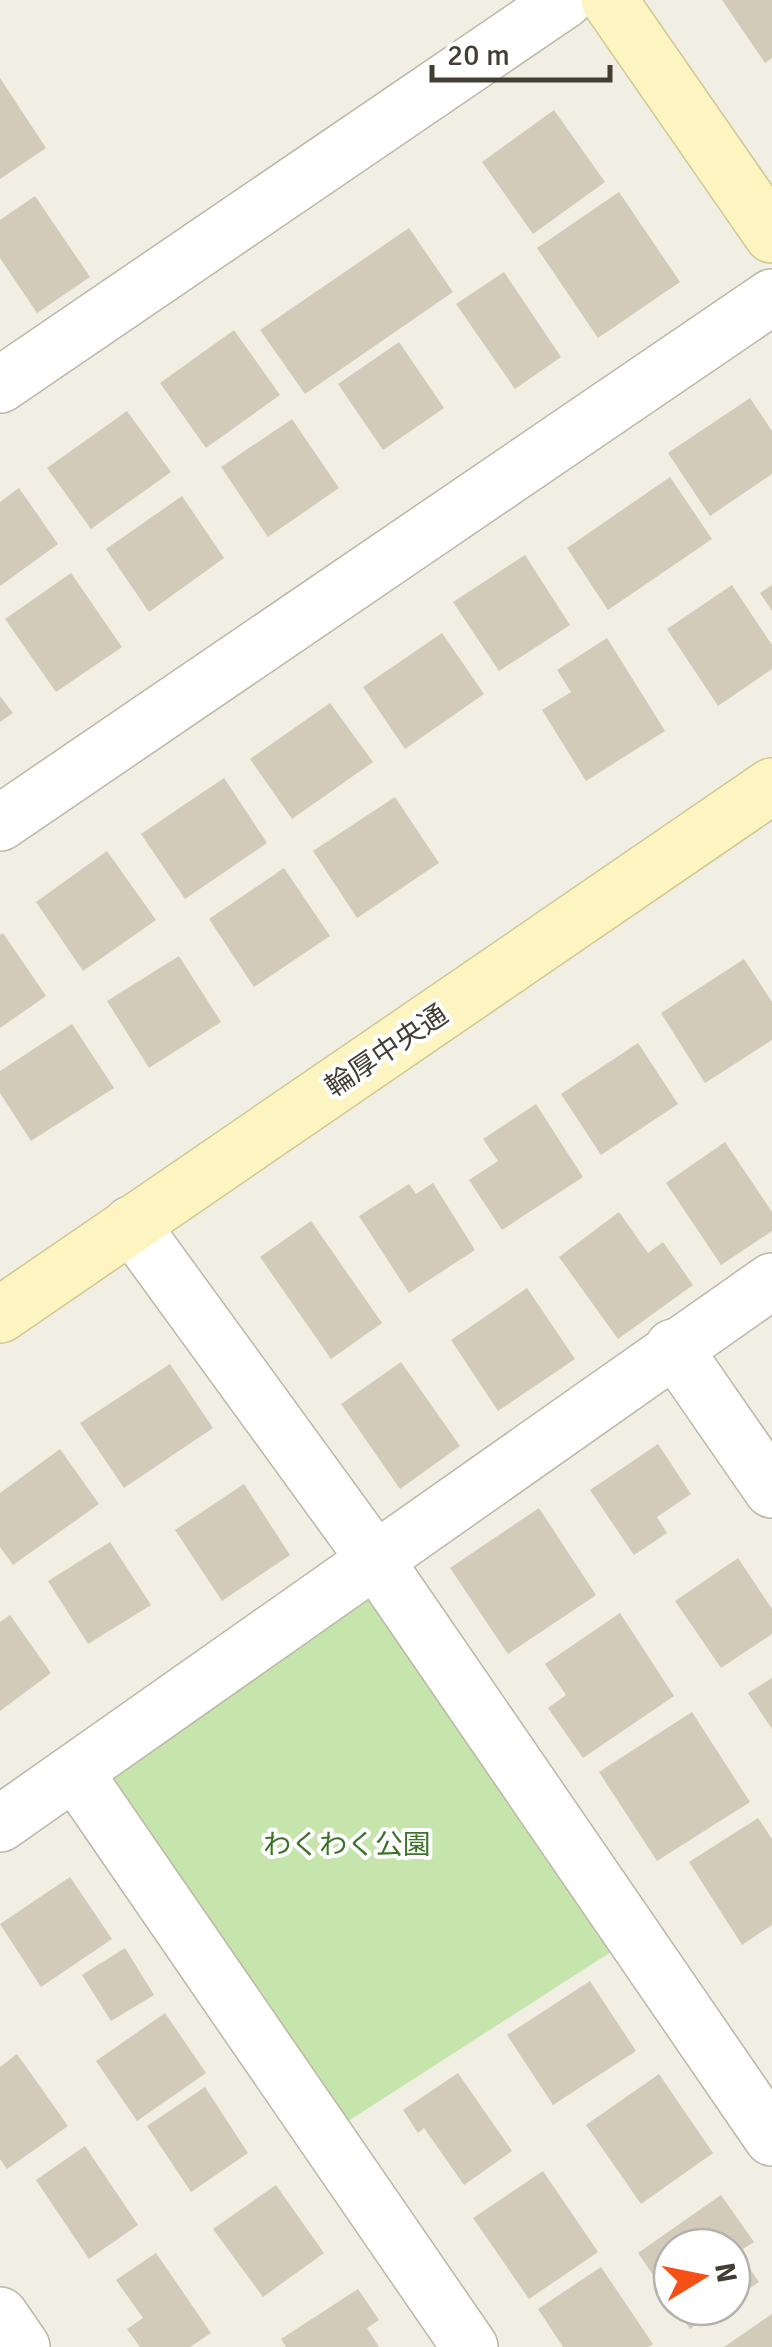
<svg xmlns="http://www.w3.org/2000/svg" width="772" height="2347" viewBox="0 0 772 2347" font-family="Signika,'Noto Sans JP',sans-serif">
<rect width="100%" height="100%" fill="#f1eee3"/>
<polygon fill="#c5e5ac" points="374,1558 634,1937 325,2136 76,1774"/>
<g fill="#d2cbb9">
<polygon points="722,0 772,0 772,58 765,63"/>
<polygon points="0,78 46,148 0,179"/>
<polygon points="554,110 605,182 533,234 482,162"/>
<polygon points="619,192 680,282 598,338 537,248"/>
<polygon points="35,196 90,277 37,313 0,258 0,220"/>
<polygon points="409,228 453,292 305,394 260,330"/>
<polygon points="504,272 561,357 515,389 456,304"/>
<polygon points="234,330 280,395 206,448 160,383"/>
<polygon points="399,342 444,408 383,450 338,384"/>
<polygon points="750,398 772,431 772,474 710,516 668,453"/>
<polygon points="127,411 171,472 91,529 47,468"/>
<polygon points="292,419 339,488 268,537 221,467"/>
<polygon points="670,477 712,539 608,610 567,548"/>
<polygon points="19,488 58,544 0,586 0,502"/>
<polygon points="182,496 224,558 149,612 106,549"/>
<polygon points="525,555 570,625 499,671 453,602"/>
<polygon points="71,573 122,647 56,692 5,619"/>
<polygon points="732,585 772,645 772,669 718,706 667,629"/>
<polygon points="772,585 772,611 760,593"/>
<polygon points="442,633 484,694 405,749 363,687"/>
<polygon points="607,638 665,731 586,781 542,710 571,692 557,670"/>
<polygon points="0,696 13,713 0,722"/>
<polygon points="330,703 373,762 292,819 250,759"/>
<polygon points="224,778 267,843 185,899 141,834"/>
<polygon points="395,797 439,863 357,918 313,851"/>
<polygon points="107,851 156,920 83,971 36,902"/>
<polygon points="284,868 330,936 254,987 209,919"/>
<polygon points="3,933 46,996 0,1028 0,935"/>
<polygon points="179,956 221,1022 149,1068 107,1001"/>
<polygon points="744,959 772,1002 772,1040 705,1083 661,1013"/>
<polygon points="72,1024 114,1088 31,1141 0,1093 0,1071"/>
<polygon points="638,1043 678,1104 601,1155 561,1094"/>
<polygon points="536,1104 583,1177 502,1230 469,1180 498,1161 483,1139"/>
<polygon points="725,1142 772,1212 772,1231 721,1265 666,1183"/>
<polygon points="433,1183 475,1250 409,1293 359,1216 409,1184 416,1194"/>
<polygon points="619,1212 648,1253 663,1242 693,1285 618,1339 559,1257"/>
<polygon points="311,1221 382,1323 331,1359 260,1257"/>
<polygon points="527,1288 575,1359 498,1411 451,1340"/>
<polygon points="401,1362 460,1446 400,1489 341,1404"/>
<polygon points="170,1364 213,1428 124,1488 80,1423"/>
<polygon points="658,1444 691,1494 657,1517 667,1533 634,1555 590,1490"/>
<polygon points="60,1449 99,1504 13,1565 0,1547 0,1493"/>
<polygon points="244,1484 290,1555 222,1601 175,1530"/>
<polygon points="539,1508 596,1595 508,1654 450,1568"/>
<polygon points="110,1542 151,1605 88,1644 48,1581"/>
<polygon points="738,1558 772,1609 772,1634 721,1668 675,1601"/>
<polygon points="620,1613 674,1696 583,1758 548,1708 566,1695 545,1664"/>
<polygon points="10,1615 51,1673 0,1711 0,1622"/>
<polygon points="772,1678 772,1729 748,1693"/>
<polygon points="692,1712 750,1802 657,1861 599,1772"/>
<polygon points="758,1818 772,1839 772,1925 742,1945 689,1862"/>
<polygon points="70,1877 112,1939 41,1987 0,1924"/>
<polygon points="125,1948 154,1995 111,2021 82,1975"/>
<polygon points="590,1981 636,2051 553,2105 507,2035"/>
<polygon points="165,2013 206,2073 137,2121 96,2061"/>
<polygon points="17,2054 68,2126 7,2169 0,2159 0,2067"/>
<polygon points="458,2073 512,2151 464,2185 424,2128 418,2133 403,2110"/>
<polygon points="659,2074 713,2153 641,2204 586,2125"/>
<polygon points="205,2087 248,2153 191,2192 147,2126"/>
<polygon points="85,2146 138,2225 89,2259 36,2180"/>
<polygon points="543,2171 598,2252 529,2299 473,2218"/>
<polygon points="276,2185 324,2253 263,2297 213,2229"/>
<polygon points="721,2195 754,2242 738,2252 759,2282 732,2300 732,2247 672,2247 672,2303 638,2253"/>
<polygon points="156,2253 211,2333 190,2347 140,2347 127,2329 143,2318 116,2280"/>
<polygon points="601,2267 653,2344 648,2347 563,2347 538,2309"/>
<polygon points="358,2289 379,2320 367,2328 379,2347 286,2347 281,2339"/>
<polygon points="675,2307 722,2307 690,2329"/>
<polygon points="772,2314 772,2347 724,2347"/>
</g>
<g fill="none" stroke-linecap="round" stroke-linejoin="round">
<defs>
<g id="street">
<polyline points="0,385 565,0"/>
<polyline points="0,823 772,297"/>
<polyline points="131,1224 374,1558 772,2138"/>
<polyline points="673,1347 772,1490"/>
<polyline points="76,1774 470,2347"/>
<polyline points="0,1824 772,1281"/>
<polyline points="0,2315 22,2347"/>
</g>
<g id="secondary">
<polyline points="609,0 772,235"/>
<polyline points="0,1315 772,786"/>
</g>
</defs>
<use href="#street" stroke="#bcb7a6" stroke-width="58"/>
<use href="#secondary" stroke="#d1c793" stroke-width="58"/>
<use href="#street" stroke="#fff" stroke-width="55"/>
<use href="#secondary" stroke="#fdf5c1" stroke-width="55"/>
</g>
<g text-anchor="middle" stroke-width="8" stroke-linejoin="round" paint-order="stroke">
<g font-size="28" fill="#433e33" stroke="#fff">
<text transform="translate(386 1050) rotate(-34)" y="10">輪厚中央通</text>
</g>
<g font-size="28" fill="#3c7229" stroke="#fff">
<text x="347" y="1854">わくわく公園</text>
</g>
</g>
<g transform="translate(702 2277) rotate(80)"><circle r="48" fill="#ffffff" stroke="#b4b2ad" stroke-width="2.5"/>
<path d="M0-8L18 38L0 25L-18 38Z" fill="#f55016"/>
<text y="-15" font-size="28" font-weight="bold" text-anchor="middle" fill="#433e33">N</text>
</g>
<path d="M432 65v15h178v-15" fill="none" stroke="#433e33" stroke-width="5"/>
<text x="447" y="65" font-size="30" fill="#433e33" stroke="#ffffff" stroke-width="8" paint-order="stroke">20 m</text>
</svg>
